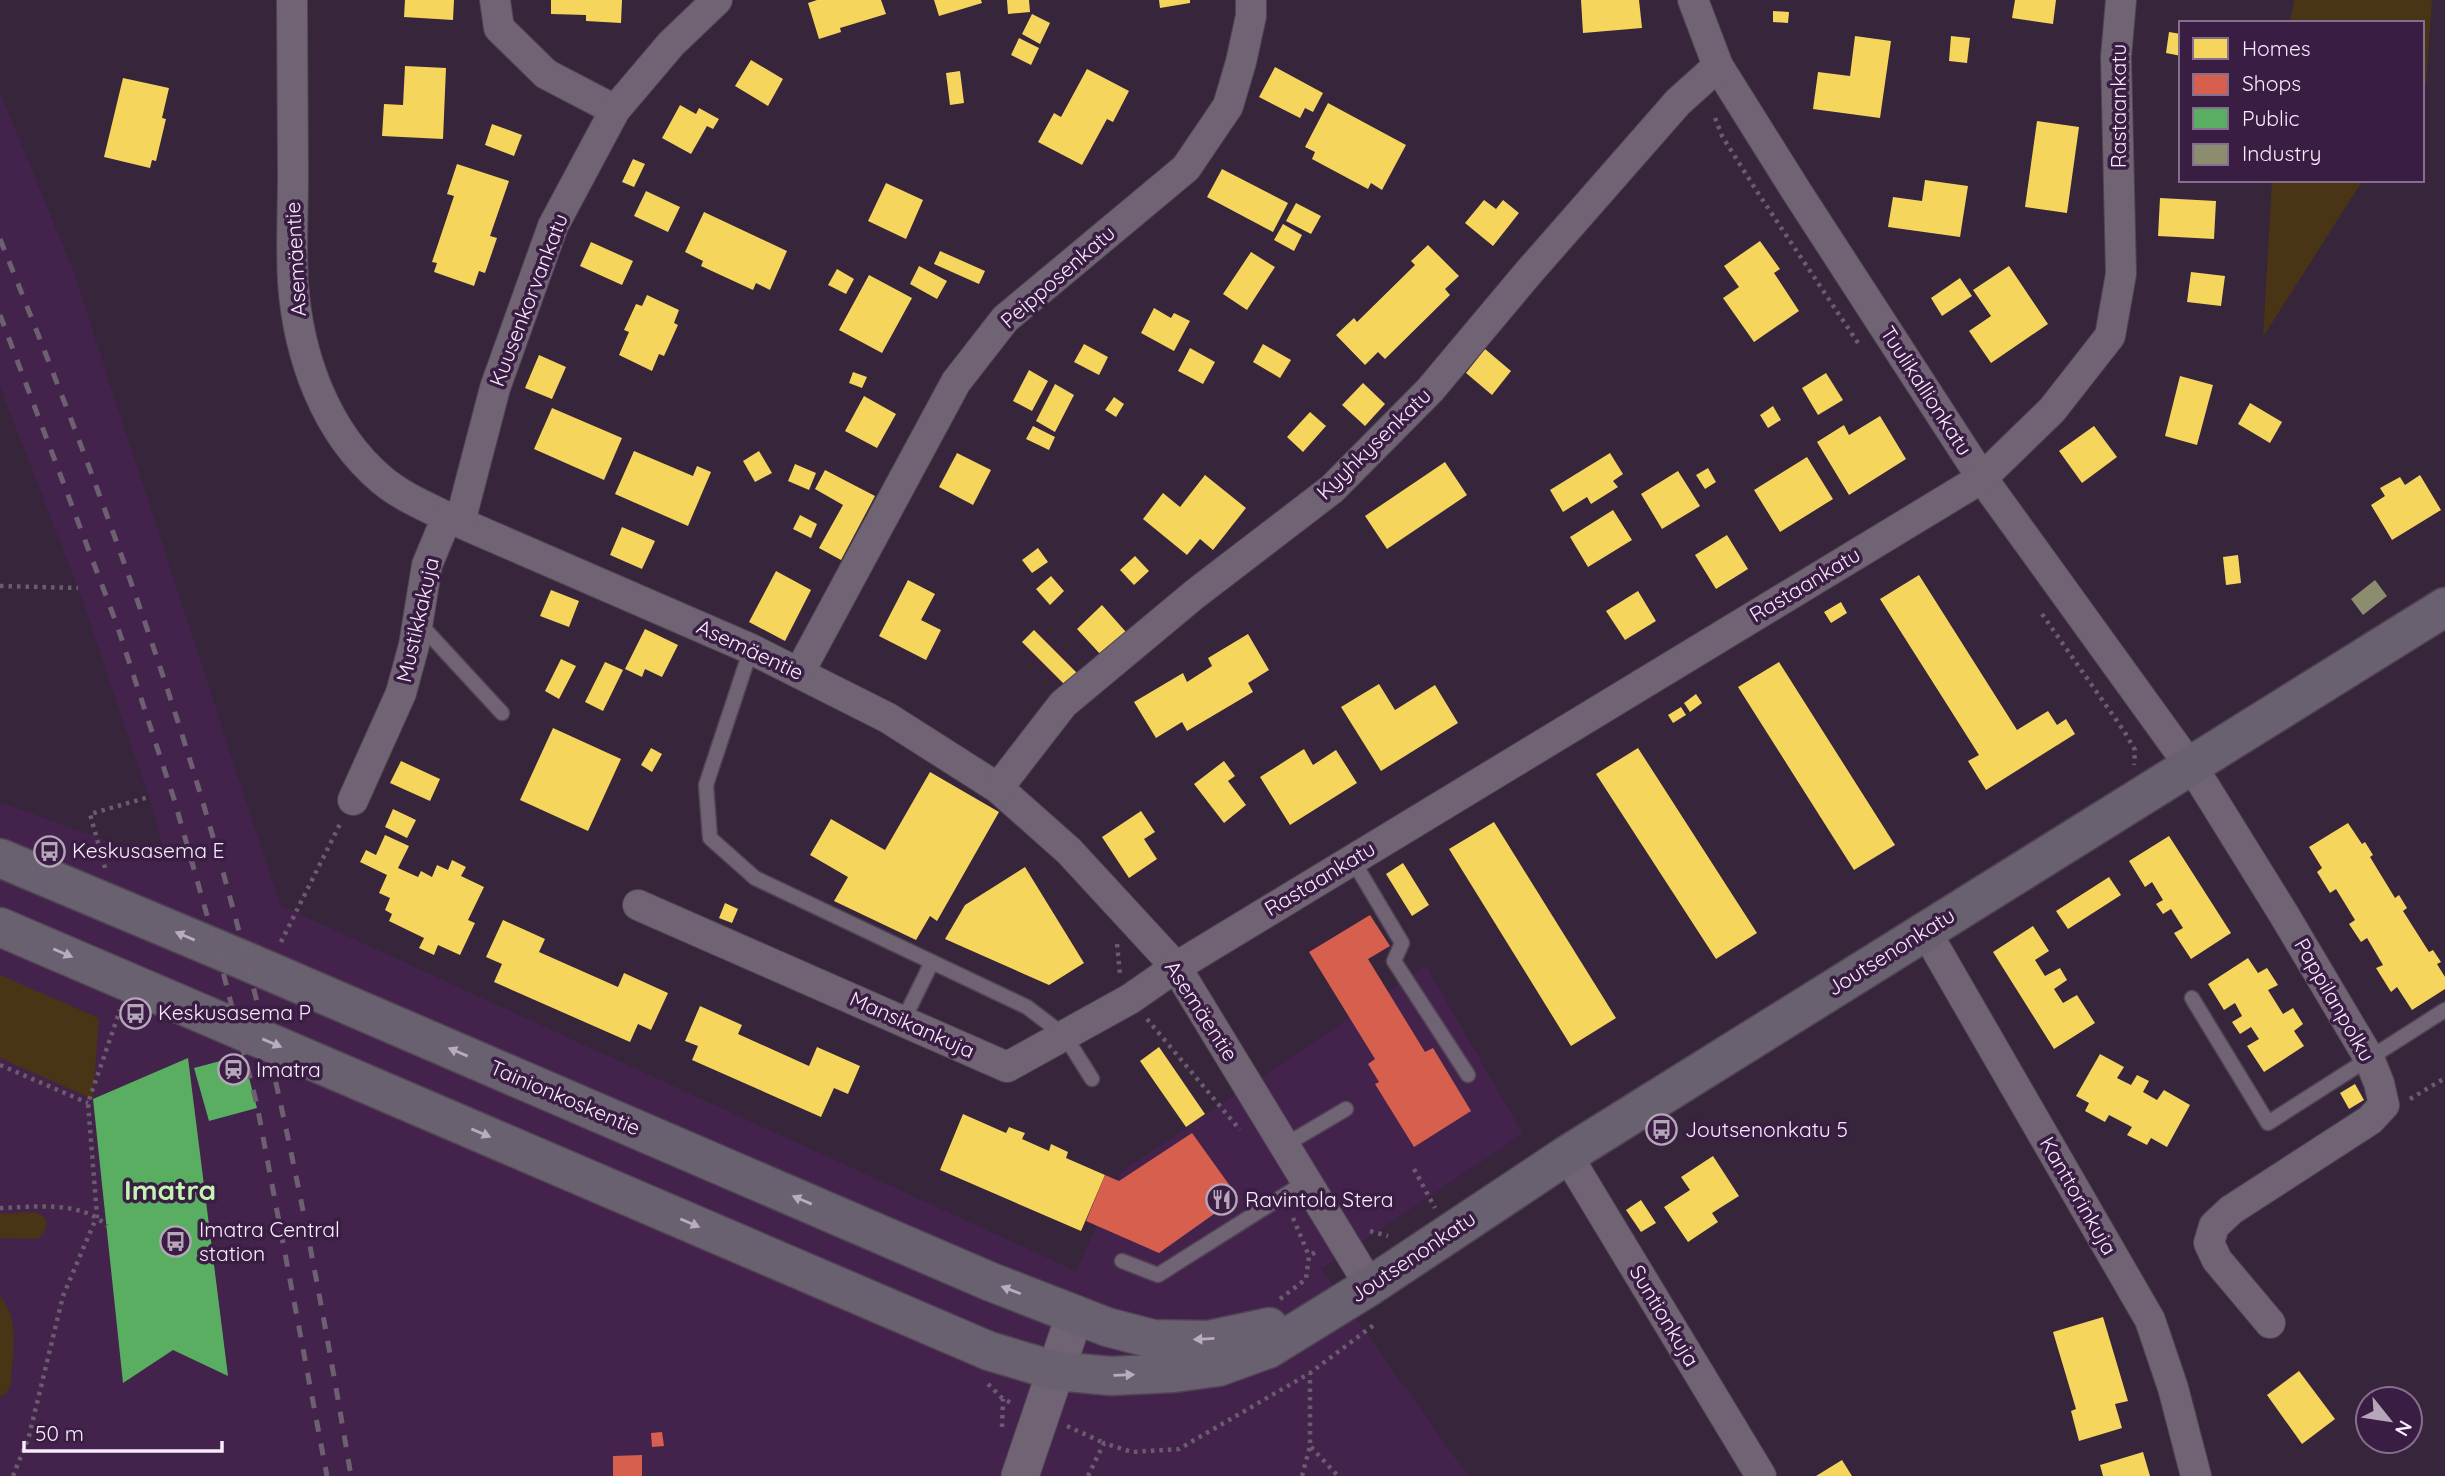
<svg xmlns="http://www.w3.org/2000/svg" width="2445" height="1476" viewBox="0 0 2445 1476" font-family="Quicksand,sans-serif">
<rect width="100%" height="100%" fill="#36253b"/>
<polygon fill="#43234c" points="0,92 73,270 280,905 1076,1271 1121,1172 1426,966 1523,1134 1321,1269 1468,1476 0,1476 0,802 168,863 149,797 78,588 0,387"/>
<g fill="#493415">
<polygon points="2294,0 2432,0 2426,84 2422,89 2422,23 2290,23"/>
<polygon points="2272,180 2363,180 2263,337"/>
<polygon points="0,975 99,1018 93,1099 0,1058"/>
<polygon points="35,1212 43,1216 47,1223 44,1233 37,1239 0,1238 0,1214"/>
<path d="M0,1296C21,1319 12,1355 11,1384L7,1393L0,1397Z"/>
</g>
<g fill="#f6d55c">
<polygon points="405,0 454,0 453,20 404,17"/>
<polygon points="551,0 622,0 621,23 586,21 586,15 551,14"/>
<polygon points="817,0 881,0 886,14 840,28 841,32 819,39 808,3"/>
<polygon points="934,0 981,0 982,3 939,16"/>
<polygon points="1007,0 1029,0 1030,12 1008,14"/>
<polygon points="1159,0 1190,0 1190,3 1160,8"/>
<polygon points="1581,0 1639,0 1642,28 1583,33"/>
<polygon points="2015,0 2056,0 2053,24 2012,18"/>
<polygon points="1773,11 1789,12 1788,23 1773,22"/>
<polygon points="1032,14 1050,23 1040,44 1022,34"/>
<polygon points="2169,32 2181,34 2181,56 2166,53"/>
<polygon points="1855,36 1891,41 1880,118 1813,109 1818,72 1850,76"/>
<polygon points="1951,36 1970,38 1967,63 1949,61"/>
<polygon points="1019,38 1039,48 1031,65 1011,55"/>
<polygon points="751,60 783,79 768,106 735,86"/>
<polygon points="405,66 446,68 443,139 382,136 384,104 403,105"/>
<polygon points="1275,67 1323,93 1313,112 1305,108 1300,118 1259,97"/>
<polygon points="1087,69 1129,91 1113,122 1107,119 1082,165 1038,142 1054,113 1061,117"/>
<polygon points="960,71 964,103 950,105 946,73"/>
<polygon points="123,78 169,88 162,118 166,119 156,161 152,160 150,168 104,157"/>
<polygon points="1328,103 1406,145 1382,190 1371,183 1368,189 1312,159 1315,152 1305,147"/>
<polygon points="680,105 696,114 699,108 719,119 713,129 707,126 691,154 662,138"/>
<polygon points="2037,121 2079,127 2067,213 2025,207"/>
<polygon points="492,124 522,135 514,156 485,145"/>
<polygon points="633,159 645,164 634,187 622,182"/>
<polygon points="457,164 509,181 490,236 497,238 485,273 479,271 474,286 434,272 437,263 432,262 454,196 447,194"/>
<polygon points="1222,169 1288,203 1273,232 1207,197"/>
<polygon points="1925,180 1968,186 1960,237 1888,227 1893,197 1922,201"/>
<polygon points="886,183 923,200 906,239 868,221"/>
<polygon points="646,191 680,207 668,232 634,216"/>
<polygon points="2160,198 2216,201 2214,239 2158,236"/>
<polygon points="1484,200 1496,209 1503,200 1519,213 1493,246 1465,223"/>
<polygon points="1296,203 1321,216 1311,234 1286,221"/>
<polygon points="704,212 787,251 770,290 756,283 753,290 701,266 703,261 685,252"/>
<polygon points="1283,224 1302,235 1294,251 1274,240"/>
<polygon points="1760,241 1780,269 1774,273 1799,311 1754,342 1723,298 1739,287 1724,266"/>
<polygon points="591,242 633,261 622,285 580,266"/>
<polygon points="1428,245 1459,276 1445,289 1450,295 1385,359 1378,352 1365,365 1336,335 1354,318 1357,322 1415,265 1411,261"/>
<polygon points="940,251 985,271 979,284 934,264"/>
<polygon points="1251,252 1275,267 1247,310 1223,294"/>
<polygon points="919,266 947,281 937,299 910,284"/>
<polygon points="2009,266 2048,324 1991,363 1969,331 1991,316 1973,290"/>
<polygon points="837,269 854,279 846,294 828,285"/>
<polygon points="2191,272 2225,276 2221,306 2187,302"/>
<polygon points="869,275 912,298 882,353 839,330"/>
<polygon points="1960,278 1972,296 1942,316 1931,298"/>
<polygon points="647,295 679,310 674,323 678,325 664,356 659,354 652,371 619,355 629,332 624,330 636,304 642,306"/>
<polygon points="1154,308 1171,318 1174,313 1190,321 1174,351 1141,333"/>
<polygon points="1084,344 1108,357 1099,375 1074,362"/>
<polygon points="1263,344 1291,360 1280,378 1253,362"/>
<polygon points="1190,348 1215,362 1203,384 1178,371"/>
<polygon points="1485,349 1511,371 1492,395 1466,373"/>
<polygon points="539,355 566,367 552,399 525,388"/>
<polygon points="1029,370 1048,381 1032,411 1013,401"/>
<polygon points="853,372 867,377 862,388 849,383"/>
<polygon points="1826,373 1843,400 1818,415 1802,388"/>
<polygon points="2180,376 2213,385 2197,445 2165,436"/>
<polygon points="1363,383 1385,404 1365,426 1342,405"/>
<polygon points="1055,384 1074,395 1055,432 1036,421"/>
<polygon points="864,396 896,414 877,448 845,431"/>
<polygon points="1114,397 1124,404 1116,417 1105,410"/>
<polygon points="2250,403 2282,422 2270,443 2238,424"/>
<polygon points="1773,406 1781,420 1768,428 1760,415"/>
<polygon points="552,408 622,438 604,480 534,449"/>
<polygon points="1310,412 1326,426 1303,452 1287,437"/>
<polygon points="1880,416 1906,459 1849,495 1817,442 1844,425 1849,435"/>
<polygon points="1033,426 1055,437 1049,450 1026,439"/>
<polygon points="2094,426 2117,457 2082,483 2059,451"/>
<polygon points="634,451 693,476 697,466 711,472 688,526 615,494"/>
<polygon points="759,451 772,473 755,482 743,461"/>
<polygon points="957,453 991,470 973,505 939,487"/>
<polygon points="1610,453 1623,474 1613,481 1618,487 1591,504 1587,497 1563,512 1550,490"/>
<polygon points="1807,457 1833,499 1780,532 1754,490"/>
<polygon points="1445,462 1467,495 1387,549 1365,516"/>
<polygon points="795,464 816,473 809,490 788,481"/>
<polygon points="1708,468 1716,482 1705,489 1696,475"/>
<polygon points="825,470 875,496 841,560 819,548 843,505 815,489"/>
<polygon points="1678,471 1700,506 1662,529 1641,494"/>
<polygon points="1205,475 1246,508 1213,550 1200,539 1187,555 1143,519 1163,493 1180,507"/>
<polygon points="2420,475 2441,510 2392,540 2371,505 2385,496 2380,488 2400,477 2405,485"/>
<polygon points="1613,510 1632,540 1588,567 1570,537"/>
<polygon points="800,515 817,524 811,538 793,529"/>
<polygon points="622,527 655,541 642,569 610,555"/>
<polygon points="1727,535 1748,569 1716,589 1695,555"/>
<polygon points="1038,548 1048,562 1032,573 1022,560"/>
<polygon points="2238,555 2241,583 2226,585 2223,557"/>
<polygon points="1135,556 1149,571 1134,585 1120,570"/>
<polygon points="776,571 811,590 785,641 749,622"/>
<polygon points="1919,575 2017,730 2048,711 2057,725 2066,719 2075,734 1986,790 1968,761 1979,755 1880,599"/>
<polygon points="1051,576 1064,591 1050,605 1036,589"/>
<polygon points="908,580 935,594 921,620 941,630 926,660 879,636"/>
<polygon points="551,590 579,601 569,627 540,616"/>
<polygon points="1638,591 1656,621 1625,640 1606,611"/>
<polygon points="1841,602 1847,613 1831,623 1824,612"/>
<polygon points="1102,605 1126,632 1101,655 1077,629"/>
<polygon points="645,629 678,645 662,677 645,669 642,677 625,669"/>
<polygon points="1034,630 1078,674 1066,686 1022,642"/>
<polygon points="1248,634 1269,670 1248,683 1253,692 1187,731 1182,722 1156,738 1134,702 1183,673 1187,682 1212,666 1208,658"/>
<polygon points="561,659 576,666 559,699 545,691"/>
<polygon points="605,662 623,670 603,711 585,702"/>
<polygon points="1779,662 1895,845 1854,870 1738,687"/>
<polygon points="1379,684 1395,710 1435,685 1458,723 1381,771 1341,707"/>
<polygon points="1696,694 1702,703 1690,712 1684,703"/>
<polygon points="1681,707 1686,715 1673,723 1668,715"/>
<polygon points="553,728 621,759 588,831 520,800"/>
<polygon points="651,748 662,754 652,772 641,765"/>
<polygon points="1638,748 1757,933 1716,959 1596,774"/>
<polygon points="1304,749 1313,765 1336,750 1357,783 1290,825 1260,777"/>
<polygon points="401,761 440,779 430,801 390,783"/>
<polygon points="1224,761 1235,776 1228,781 1246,805 1224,823 1194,784"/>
<polygon points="930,772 999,812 937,921 930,916 916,940 834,901 848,877 810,855 831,819 885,850"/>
<polygon points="393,809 416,820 407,838 385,827"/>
<polygon points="1141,811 1155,832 1144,839 1157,859 1129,878 1102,837"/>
<polygon points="1494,822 1616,1018 1571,1046 1449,849"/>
<polygon points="2348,823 2362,844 2365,842 2373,855 2370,857 2395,898 2399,895 2407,908 2403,911 2429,952 2433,950 2441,962 2437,964 2445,977 2445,989 2412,1010 2397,987 2391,992 2376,968 2383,965 2367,938 2361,942 2349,924 2355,920 2336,889 2330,893 2317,872 2322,868 2309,847"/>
<polygon points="385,835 409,846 398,868 418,877 421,871 432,877 437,865 448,870 452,860 466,867 461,876 484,887 468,920 475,923 460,955 438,945 434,955 419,948 424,938 389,921 392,914 385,910 390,898 379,893 387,875 360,862 366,850 376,855"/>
<polygon points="2169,836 2231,933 2191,959 2174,933 2183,928 2171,909 2163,914 2156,904 2163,900 2152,882 2145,887 2129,861"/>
<polygon points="1403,863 1429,905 1412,916 1386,874"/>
<polygon points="1025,867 1084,963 1049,985 945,939 965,905"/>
<polygon points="2109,877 2121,895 2068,929 2056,911"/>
<polygon points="725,903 738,909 732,923 719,918"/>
<polygon points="503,920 545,939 539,952 618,987 624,973 668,993 651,1030 638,1024 630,1042 494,982 502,964 486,957"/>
<polygon points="2033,926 2049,951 2035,960 2045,976 2060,968 2067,980 2054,989 2063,1003 2077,995 2095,1023 2054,1049 1993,952"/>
<polygon points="2248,958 2258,973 2267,968 2278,985 2268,990 2283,1014 2293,1008 2303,1024 2294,1031 2304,1046 2264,1072 2247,1046 2259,1039 2251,1027 2240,1034 2232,1022 2242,1016 2235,1003 2224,1010 2208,984"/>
<polygon points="700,1006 742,1025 738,1034 809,1066 817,1047 860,1066 848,1094 834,1088 821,1117 692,1060 698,1046 685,1041"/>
<polygon points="1159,1047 1205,1114 1186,1127 1140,1061"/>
<polygon points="2100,1054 2124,1067 2117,1078 2131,1085 2137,1075 2149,1081 2143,1092 2157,1100 2164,1090 2190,1105 2167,1147 2151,1138 2147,1145 2127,1135 2132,1127 2109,1115 2105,1122 2085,1111 2089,1103 2076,1096"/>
<polygon points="2355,1084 2364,1100 2349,1109 2340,1093"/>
<polygon points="963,1114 1006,1133 1009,1127 1025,1133 1022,1139 1049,1151 1051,1144 1068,1152 1066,1158 1105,1175 1081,1231 940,1170"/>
<polygon points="1713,1156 1739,1196 1712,1213 1718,1222 1688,1242 1664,1207 1690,1190 1681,1177"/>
<polygon points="1641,1200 1656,1223 1641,1232 1626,1210"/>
<polygon points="2103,1317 2128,1401 2115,1404 2122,1428 2079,1441 2071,1411 2076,1409 2053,1332"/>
<polygon points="2299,1371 2335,1419 2302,1444 2267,1395"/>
<polygon points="2143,1452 2150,1476 2103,1476 2100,1465"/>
<polygon points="1842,1460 1852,1476 1816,1476"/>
</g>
<g fill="#d6604d">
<polygon points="1370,915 1390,946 1368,959 1425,1052 1433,1048 1471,1111 1414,1147 1375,1084 1379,1082 1368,1064 1375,1059 1309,952"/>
<polygon points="1192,1133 1238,1197 1159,1253 1086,1221 1105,1175 1119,1181"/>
<polygon points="662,1432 664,1446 652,1447 651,1433"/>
<polygon points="642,1455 642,1476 613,1476 613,1456"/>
</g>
<g fill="#5aae61">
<polygon points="243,1055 257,1108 209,1121 194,1068"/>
<polygon points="188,1058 228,1376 173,1350 123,1383 93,1099"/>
</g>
<polygon fill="#8c8c6e" points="2375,580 2387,596 2363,615 2351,599"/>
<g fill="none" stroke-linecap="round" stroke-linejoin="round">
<defs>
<g id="service">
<polyline points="419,623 502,713"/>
<polyline points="751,649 706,785 710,838 755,878 1027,1007 1065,1036 1092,1079"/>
<polyline points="1352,859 1402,943 1394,961 1468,1075"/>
<polyline points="2192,998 2268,1123 2445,1010"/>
<polyline points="903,1021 932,962"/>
<polyline points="1285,1145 1346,1109"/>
<polyline points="1122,1261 1158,1275 1307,1181"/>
</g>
<g id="minor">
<path d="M292,0C292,58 293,117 293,175C293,211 291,246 293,282C298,355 325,432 382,480C401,496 425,506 447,517L751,649L888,718L998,788L1069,851L1176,967L1370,1286"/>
<polyline points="495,0 499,28 546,74 615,110"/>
<polyline points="1693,0 1718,66 1795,189 1982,478 2203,784 2283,913 2369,1058 2379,1083 2384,1105 2370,1120 2231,1210 2214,1226 2209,1243 2217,1260 2270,1323"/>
<polyline points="460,522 495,388 553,226 615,110 671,44 717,0"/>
<polyline points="799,673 956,382 1005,319 1186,168 1228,106 1241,62 1251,16 1251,0"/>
<polyline points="998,788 1063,704 1195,594 1332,489 1430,390 1529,272 1678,102 1718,66"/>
<polyline points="353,800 401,693 414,645 427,565 447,517"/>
<polyline points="638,905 1007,1067 1130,999 1176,967 1982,478 2052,410 2110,336 2121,274 2116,57 2121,0"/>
<polyline points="1925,930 2150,1320 2173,1388 2196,1476"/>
<polyline points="1567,1155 1761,1476"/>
</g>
<polyline id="tertiary" points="1020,1476 1075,1314"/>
<g id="secondary">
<polyline points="0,858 248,962 991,1282 1107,1327 1153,1339 1208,1340 1269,1327"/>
<polyline points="0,927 989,1351 1056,1371 1111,1376 1174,1373 1218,1367 1268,1349 1370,1286 1567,1155 2445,607"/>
</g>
</defs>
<use href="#service" stroke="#504354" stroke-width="17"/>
<use href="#minor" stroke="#504354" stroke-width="32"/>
<use href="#tertiary" stroke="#504354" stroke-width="39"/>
<use href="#secondary" stroke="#504354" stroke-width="41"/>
<g stroke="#695c6c" stroke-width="4.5" stroke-dasharray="3.5 5" stroke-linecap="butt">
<polyline points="1715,118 1722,136 1758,193 1860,346"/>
<polyline points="0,586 78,588"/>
<polyline points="2042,614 2124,731 2135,750 2134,765"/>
<polyline points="105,868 90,814 149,797"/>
<polyline points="281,942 340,824"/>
<polyline points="1117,944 1120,974"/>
<polyline points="1147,1019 1240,1130"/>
<polyline points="0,1065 88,1103"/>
<polyline points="2410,1099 2445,1078"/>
<polyline points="1414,1169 1435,1208"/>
<path d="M0,1208C34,1207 81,1200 107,1226"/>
<polyline points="1293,1218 1309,1256"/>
<polyline points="1370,1231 1388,1236"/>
<polyline points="1280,1299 1306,1279 1309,1256 1319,1250"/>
<polyline points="988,1384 1003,1399 1014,1404"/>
<polyline points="1067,1426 1104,1443"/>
<polyline points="1002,1427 1003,1399"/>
<polyline points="1311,1447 1338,1476"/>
<polyline points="13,1476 29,1436 63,1296 97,1216 88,1103 120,1010"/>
<polyline points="1088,1476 1104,1443 1132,1452 1179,1449 1310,1373 1375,1324"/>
<polyline points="1302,1476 1310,1446 1310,1374"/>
</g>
<use href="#service" stroke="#706373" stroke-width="14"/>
<use href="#minor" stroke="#706373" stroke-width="30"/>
<use href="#tertiary" stroke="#706373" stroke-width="37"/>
<use href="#secondary" stroke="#696070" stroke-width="38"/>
<g stroke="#6d6071" stroke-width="5" stroke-dasharray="12 12" stroke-linecap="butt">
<path d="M0,239C88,457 171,678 232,905C283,1093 319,1284 351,1476"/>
<polyline points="0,315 117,625 174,799 222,968 257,1105 327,1476"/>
</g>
</g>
<defs><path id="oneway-solid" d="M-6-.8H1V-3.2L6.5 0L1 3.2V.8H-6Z" transform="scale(1.75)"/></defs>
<g fill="#b8acbe">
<use href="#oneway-solid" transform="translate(185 936) rotate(-157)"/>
<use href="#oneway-solid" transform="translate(63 953) rotate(23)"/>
<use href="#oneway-solid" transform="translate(272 1043) rotate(23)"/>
<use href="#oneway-solid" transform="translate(458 1052) rotate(-157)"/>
<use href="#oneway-solid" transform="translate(481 1133) rotate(23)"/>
<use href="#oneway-solid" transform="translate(802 1200) rotate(-157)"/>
<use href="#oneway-solid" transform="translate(690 1223) rotate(23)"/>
<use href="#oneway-solid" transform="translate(1011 1290) rotate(-159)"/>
<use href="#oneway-solid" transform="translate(1204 1339) rotate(177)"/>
<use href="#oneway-solid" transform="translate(1124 1375) rotate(-2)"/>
</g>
<defs>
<symbol id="bus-ring" viewBox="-11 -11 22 22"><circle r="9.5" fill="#3a1d43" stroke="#b5a6ba" stroke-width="1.5"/><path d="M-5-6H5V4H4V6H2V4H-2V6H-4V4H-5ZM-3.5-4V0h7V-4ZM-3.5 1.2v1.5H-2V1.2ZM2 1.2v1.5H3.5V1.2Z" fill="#b5a6ba"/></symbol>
<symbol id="station-ring" viewBox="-11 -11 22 22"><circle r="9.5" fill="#3a1d43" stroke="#b5a6ba" stroke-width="1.5"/><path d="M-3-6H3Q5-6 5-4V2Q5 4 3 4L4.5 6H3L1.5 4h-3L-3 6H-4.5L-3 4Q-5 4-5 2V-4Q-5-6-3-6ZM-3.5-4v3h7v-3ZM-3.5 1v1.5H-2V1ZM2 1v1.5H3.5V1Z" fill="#b5a6ba"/></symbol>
<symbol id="restaurant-ring" viewBox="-11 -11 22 22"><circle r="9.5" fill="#3a1d43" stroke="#b5a6ba" stroke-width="1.5"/><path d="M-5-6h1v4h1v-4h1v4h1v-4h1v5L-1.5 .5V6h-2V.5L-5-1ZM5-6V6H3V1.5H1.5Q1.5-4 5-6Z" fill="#b5a6ba"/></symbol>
</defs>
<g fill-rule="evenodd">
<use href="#bus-ring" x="32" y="834" width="35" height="35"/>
<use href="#bus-ring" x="118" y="996" width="35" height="35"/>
<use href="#station-ring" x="216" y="1052" width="35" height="35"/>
<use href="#bus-ring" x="1644" y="1112" width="35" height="35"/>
<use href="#restaurant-ring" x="1204" y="1182" width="35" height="35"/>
<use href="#bus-ring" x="158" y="1224" width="35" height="35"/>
</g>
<g text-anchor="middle" stroke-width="7" stroke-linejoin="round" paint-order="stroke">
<g font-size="21" fill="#f9ebfe" stroke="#3a1d43">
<text transform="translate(2119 106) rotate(-90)" y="7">Rastaankatu</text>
<text transform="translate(296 259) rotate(-93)" y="7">Asemäentie</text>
<text transform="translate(1058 277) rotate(-41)" y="7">Peipposenkatu</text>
<text transform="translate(529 300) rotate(-69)" y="7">Kuusenkorvankatu</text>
<text transform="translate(1926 391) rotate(57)" y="7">Tuulikallionkatu</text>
<text transform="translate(1374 444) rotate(-44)" y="7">Kyyhkysenkatu</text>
<text transform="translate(1805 585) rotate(-31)" y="7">Rastaankatu</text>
<text transform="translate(418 620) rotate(-77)" y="7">Mustikkakuja</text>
<text transform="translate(750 650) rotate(25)" y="7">Asemäentie</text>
<text transform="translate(1320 879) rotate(-31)" y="7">Rastaankatu</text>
<text transform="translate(1891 952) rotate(-32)" y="7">Joutsenonkatu</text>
<text transform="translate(2334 1000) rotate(60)" y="7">Pappilanpolku</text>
<text transform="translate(1201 1011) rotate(57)" y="7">Asemäentie</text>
<text transform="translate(912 1025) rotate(24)" y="7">Mansikankuja</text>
<text transform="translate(565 1098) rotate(23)" y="7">Tainionkoskentie</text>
<text transform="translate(2078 1196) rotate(60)" y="7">Kanttorinkuja</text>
<text transform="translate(1413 1257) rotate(-34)" y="7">Joutsenonkatu</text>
<text transform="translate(1664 1316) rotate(59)" y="7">Suntionkuja</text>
</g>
<g font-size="21" fill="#f9ebfe" stroke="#3a1d43" text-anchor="start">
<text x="72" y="858">Keskusasema E</text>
<text x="158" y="1020">Keskusasema P</text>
<text x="256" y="1077">Imatra</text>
<text x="1685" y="1137">Joutsenonkatu 5</text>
<text x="1245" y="1207">Ravintola Stera</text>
<text x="199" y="1237">Imatra Central<tspan x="199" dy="24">station</tspan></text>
</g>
<g font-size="28" font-weight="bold" fill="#c3f4b2" stroke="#3a1d43">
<text x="170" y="1200">Imatra</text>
</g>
</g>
<rect x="2179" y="21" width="245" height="161" fill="#3a1d43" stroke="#866f8e" stroke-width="2"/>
<rect x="2193" y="38" width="35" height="21" fill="#f6d55c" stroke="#866f8e" stroke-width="2"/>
<text x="2242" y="56" font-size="21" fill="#f9ebfe">Homes</text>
<rect x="2193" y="74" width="35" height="21" fill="#d6604d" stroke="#866f8e" stroke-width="2"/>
<text x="2242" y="91" font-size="21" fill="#f9ebfe">Shops</text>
<rect x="2193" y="108" width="35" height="21" fill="#5aae61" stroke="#866f8e" stroke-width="2"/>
<text x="2242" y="126" font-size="21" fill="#f9ebfe">Public</text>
<rect x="2193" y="144" width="35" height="21" fill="#8c8c6e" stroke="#866f8e" stroke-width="2"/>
<text x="2242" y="161" font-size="21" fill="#f9ebfe">Industry</text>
<g transform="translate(2389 1420) rotate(120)"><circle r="33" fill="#3a1d43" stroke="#866f8e" stroke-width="2"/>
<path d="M0-5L12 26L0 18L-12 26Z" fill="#b5a6ba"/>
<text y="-10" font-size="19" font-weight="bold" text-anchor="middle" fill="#f9ebfe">N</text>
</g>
<path d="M24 1441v10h198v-10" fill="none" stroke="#f9ebfe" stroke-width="3.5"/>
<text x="35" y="1441" font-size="21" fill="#f9ebfe" stroke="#3a1d43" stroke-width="5" paint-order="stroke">50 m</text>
</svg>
